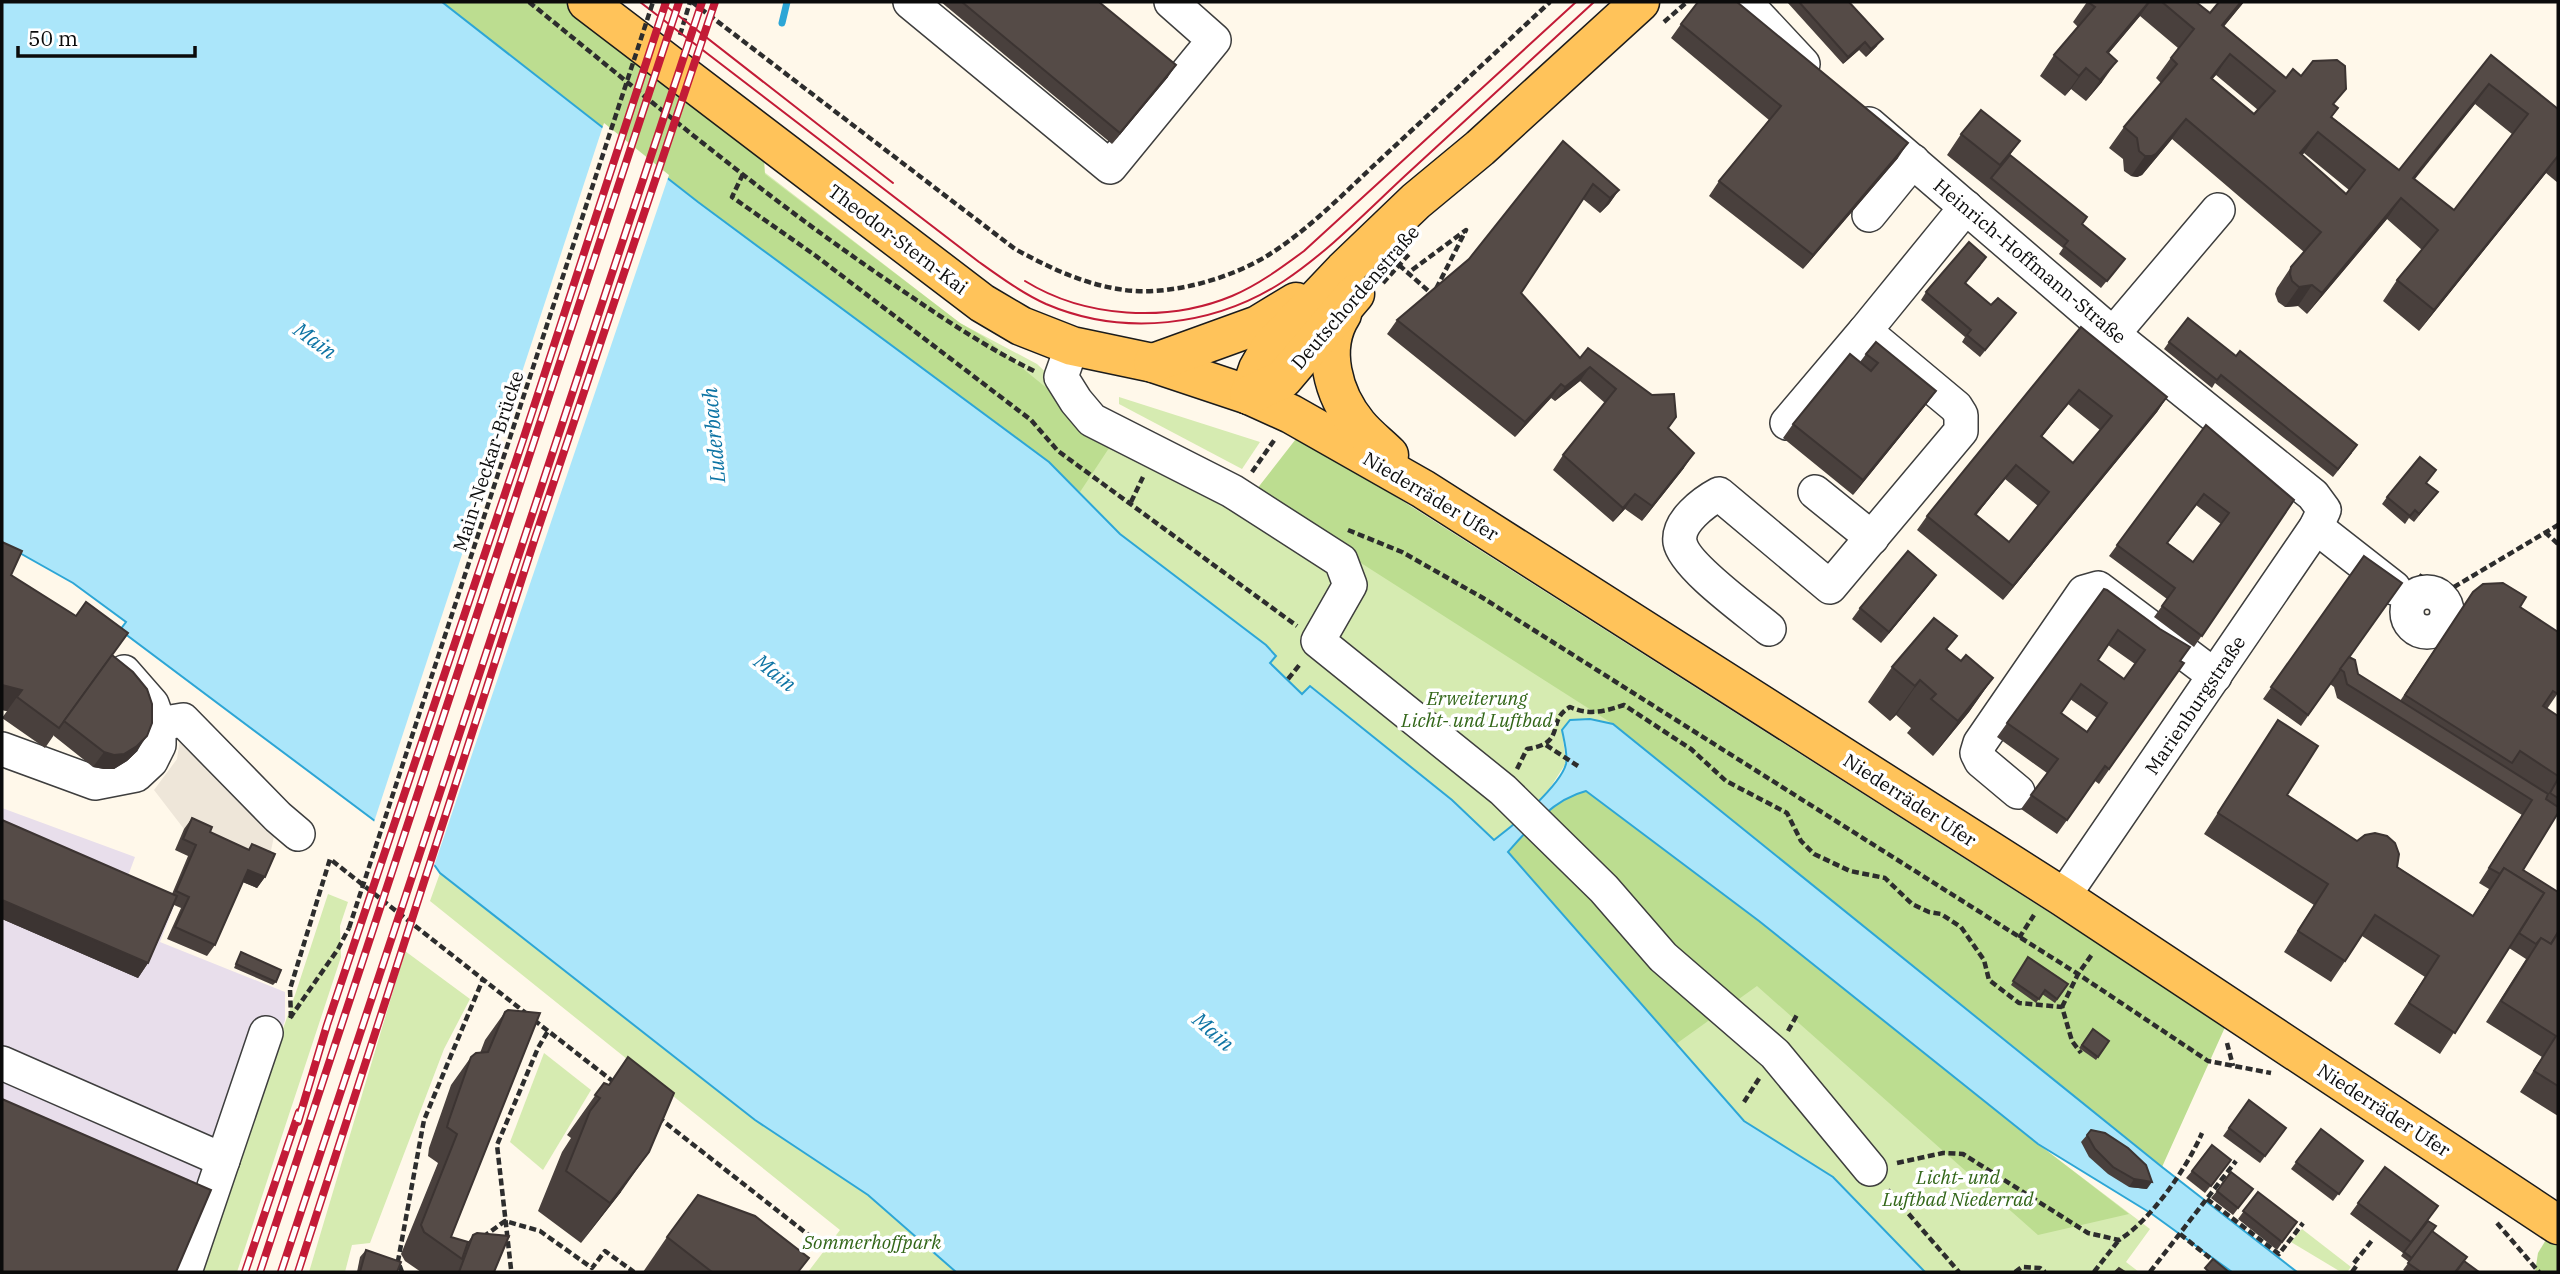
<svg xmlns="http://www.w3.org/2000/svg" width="2560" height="1274" viewBox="0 0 2560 1274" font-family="'IBM Plex Serif',serif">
<rect width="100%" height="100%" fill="#fff8ea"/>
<polygon fill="#e8deeb" points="2,808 135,857 125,884 174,906 160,942 285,992 285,1020 197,1272 2,1272"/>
<g fill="#d6ebb1">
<polygon points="724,141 960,323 1037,364 1076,401 1484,609 2162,1167 1613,724 1562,731 1566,763 1550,788 1531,810 1494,840 1452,800 1311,686 1303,694 1270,663 1275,656 1120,534"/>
<polygon points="1119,397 1260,442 1242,469 1119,404"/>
<polygon points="1508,852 1759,921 2038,1144 2150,1229 2126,1262 2139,1272 1925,1272 1833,1177 1744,1121"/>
<polygon points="440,873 755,1120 868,1195 956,1272 808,1272 840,1230 430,901"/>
<polygon points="328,894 348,902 340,926 341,957 237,1272 197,1272 296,992"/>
<polygon points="405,951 470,999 444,1049 370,1243 352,1245 345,1272 309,1272"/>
<polygon points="544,1053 591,1090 543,1170 510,1142"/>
<polygon points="2302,1229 2351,1267 2347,1272 2341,1272 2291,1242"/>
</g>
<g fill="#bcdd90">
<polygon points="442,2 565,2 764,159 765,174 960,323 984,337 1113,442 1080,492 1049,462 1017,438 698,202"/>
<polygon points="1299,435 2226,1025 2162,1167 1613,724 1253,494"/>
<path d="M1586,791L1759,921L2038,1144L2129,1214L2038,1235L1757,986L1676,1044L1508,852C1531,828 1552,799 1586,791Z"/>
<polygon points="2547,1238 2558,1245 2558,1272 2535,1272 2538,1253"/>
</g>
<polygon fill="#eee6d9" points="183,720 278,817 268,865 184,829 154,790 177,759"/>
<path fill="#abe6fa" stroke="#2da6d6" stroke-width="2" d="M2,2H442L698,202L1049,462L1120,534L1266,645L1276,656L1270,663L1302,694L1310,686L1452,800L1494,840C1513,826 1560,786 1566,764C1568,755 1564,740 1562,730L1570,720L1590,719L1613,724L2162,1167L2297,1272H2232L2152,1214L2038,1144L1759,921L1586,791C1554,799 1529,828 1508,852L1744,1121L1833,1177L1925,1272H956L868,1195L755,1120L440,873L435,866L120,630L126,622L73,583L2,543Z"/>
<polygon fill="#fff8ea" points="604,123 669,175 433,869 373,825"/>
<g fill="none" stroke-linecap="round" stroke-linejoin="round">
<polyline stroke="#2da6d6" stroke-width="7" points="782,23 787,2"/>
<defs>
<g id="minor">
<polyline points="910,2 1110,167 1214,40 1171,2"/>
<polyline points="1745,2 1803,64"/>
<polyline points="1869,124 2113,334 2313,495 2324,510 2316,527 2063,897"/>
<polyline points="1869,215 1913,161"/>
<polyline points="2113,334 2218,210"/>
<polyline points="1072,346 1061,377 1076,401 1092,420 1232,491 1341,561 1350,585 1318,641 1503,790 1604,889 1663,957 1775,1054 1870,1169"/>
<polyline points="1787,423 1865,331"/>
<polyline points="1815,492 1872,538"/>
<polyline points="2316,527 2394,588"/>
<circle cx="2427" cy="612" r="20"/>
<path d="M1769,629C1749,612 1684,566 1680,542C1677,522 1704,502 1719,494L1830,587L1961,431V415L1956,407L1865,331L1966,207"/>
<polyline points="159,724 183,720 278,817 298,834"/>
<polyline points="2,749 95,783 136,775 151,761 159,745 159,724 152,704 124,672"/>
<polyline points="2018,792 1981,761 1977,753 1980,743 2084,592 2098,588 2215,676"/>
<polyline points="2,1063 223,1160"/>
<polyline points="185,1272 266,1033"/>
</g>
<g id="major">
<polyline points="587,2 982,303 1021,326 1072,346 1153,363 1249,395 1291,414 1423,489 2063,897 2558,1225"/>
<path d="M1342,314C1320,348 1333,395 1358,425C1367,436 1379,445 1389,455"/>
<polyline points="1153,363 1258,325 1296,302"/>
<polyline points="1249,395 1258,369 1270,348 1344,270 1416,201 1480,148 1640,2"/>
<polyline points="1249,395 1283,379 1355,294"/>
</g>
</defs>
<use href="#minor" stroke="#3e3e3e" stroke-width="36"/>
<use href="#major" stroke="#1c1c1c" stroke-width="41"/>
<g stroke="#2d2d2d" stroke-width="4.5" stroke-dasharray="7 3.5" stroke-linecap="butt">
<path d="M529,2C646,97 762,195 887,280C935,313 983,346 1036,372"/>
<path d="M692,2L1015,249C1048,267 1081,283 1118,289C1165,298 1231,279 1270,254C1312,227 1347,190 1383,157C1439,105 1495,53 1550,2"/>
<polyline points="1664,22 1687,2"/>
<polyline points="680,35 690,2"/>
<polyline points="743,174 732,197 816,256 1031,420 1058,451 1297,626"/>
<polyline points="1399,265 1433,295 1466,230 1408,273"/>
<polyline points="1383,283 1410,253"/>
<polyline points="1252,472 1275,439"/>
<polyline points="1131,502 1143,477"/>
<polyline points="1348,530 1402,552 1483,598 2078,974 2208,1061 2271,1073"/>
<polyline points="2545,532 2558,544"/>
<polyline points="2419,575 2444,593 2558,525"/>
<polyline points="1288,679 1301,663"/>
<polyline points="1546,745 1578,766"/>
<path d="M1517,769L1527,749C1568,743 1545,721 1570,707C1590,716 1605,711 1624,705L1691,749L1726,781L1787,813L1801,841L1814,854L1850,871L1885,878L1912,904L1929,912L1941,914L1961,927L1984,960L1989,980L2019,1003L2062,1007L2072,1041L2081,1053"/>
<polyline points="2019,938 2034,915"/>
<polyline points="2062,1007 2078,974 2093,953"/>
<polyline points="290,1018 338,949 349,928"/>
<polyline points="291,1018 290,989 330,859 527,1014"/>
<polyline points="534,1020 615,1083"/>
<polyline points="1788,1031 1798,1013"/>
<polyline points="2227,1043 2233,1066"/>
<polyline points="1744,1102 1760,1077"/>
<polyline points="658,1117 815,1240"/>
<path d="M1897,1163L1943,1153L1963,1154L2088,1233L2119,1240C2151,1220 2187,1168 2202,1133"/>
<polyline points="1888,1190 1959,1272"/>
<polyline points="2207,1199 2279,1254 2303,1223"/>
<polyline points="2497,1223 2539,1272"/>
<polyline points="2180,1234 2210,1258"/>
<polyline points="483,1237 505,1221 540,1231 592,1268 605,1251 634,1272"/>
<polyline points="2354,1263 2373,1239"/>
<polyline points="511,1269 497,1145 538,1048 548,1031"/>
<polyline points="402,1272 398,1261 424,1120 483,979"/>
<polyline points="2015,1272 2022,1267 2040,1268 2045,1272"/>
<polyline points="2094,1272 2119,1240"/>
<polyline points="2150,1272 2236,1161"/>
<polyline points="2352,1272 2357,1265"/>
</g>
<use href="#minor" stroke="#fff" stroke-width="33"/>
<use href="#major" stroke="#ffc35a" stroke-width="38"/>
<g stroke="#c31b37" stroke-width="2">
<path d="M640,2L979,262C1000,277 1022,293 1046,304C1123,337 1214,327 1284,281C1329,251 1368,210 1407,174C1470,116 1532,59 1594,2"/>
<polyline points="661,2 893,183"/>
<path d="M1025,281C1085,318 1167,323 1232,296C1258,285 1281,268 1304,251L1576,2"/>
</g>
<defs>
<g id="rail">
<polyline points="298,1122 327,1025 523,440 666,2"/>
<polyline points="245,1272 299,1112"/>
<polyline points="260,1272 679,2"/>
<polyline points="281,1272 702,2"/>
<polyline points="298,1272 535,538 715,2"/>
</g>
</defs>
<use href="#rail" stroke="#c31b37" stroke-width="8"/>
<use href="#rail" stroke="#fff" stroke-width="5" stroke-dasharray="16" stroke-linecap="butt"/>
<polyline stroke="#2d2d2d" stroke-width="4.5" stroke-dasharray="7 3.5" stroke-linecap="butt" points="349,928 653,2"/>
</g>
<g fill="#49403d" fill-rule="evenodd">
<polygon points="941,2 1099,2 1168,77 1112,144"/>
<polygon points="1787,2 1849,2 1877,46 1866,57 1859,50 1843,64"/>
<path d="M2087,2H2196L2210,13L2219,2H2244L2224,26L2286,78L2335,105L2338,108L2332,117L2399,170L2491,55L2558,109V183L2546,173L2419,331L2383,301L2397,280L2422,250L2387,219L2307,314L2298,306L2285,307L2278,302L2275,294L2277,288L2291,267L2304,252L2172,139L2142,175L2137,177L2131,176L2124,171L2123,159L2109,148L2124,127L2161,83L2156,78L2178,48L2140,16L2108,54L2102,82L2086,101L2071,89L2065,96L2040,76L2054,55L2078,27L2073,22ZM2216,75L2258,110L2254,114L2212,79ZM2475,104L2512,134L2454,210L2414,179ZM2304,153L2349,190L2346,194L2302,155Z"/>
<polygon points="1681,24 1898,158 1803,269 1709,196 1719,181 1769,120 1671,38"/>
<polygon points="1961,134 2020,141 2010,155 2083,224 2119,266 2101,288 2059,254 2063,248 1947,155"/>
<polygon points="1563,141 1619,190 1609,204 1600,213 1583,199 1521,293 1580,358 1668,428 1684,468 1642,521 1625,509 1613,522 1553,470 1563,455 1605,403 1580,381 1555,401 1551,398 1515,437 1387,334 1397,320 1469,259"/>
<polygon points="1981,265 1965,283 1991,305 2016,313 1980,357 1962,342 1965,337 1921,300 1926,292"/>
<path d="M2081,327L2167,397L2157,412L2003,600L1917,530L1927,516ZM2068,404L2100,430L2073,463L2042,437ZM2005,479L2038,506L2009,542L1976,515Z"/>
<polygon points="2169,342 2352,453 2333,477 2215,383 2212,388 2164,349"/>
<polygon points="1866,354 1936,391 1925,406 1853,495 1783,438 1793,424 1860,362"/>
<path d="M2206,425L2294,500L2194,647L2154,617L2167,599L2109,556ZM2196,505L2221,524L2193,562L2168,543Z"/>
<polygon points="2426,483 2438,492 2414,522 2409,518 2405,524 2382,504 2387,497"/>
<polygon points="2,542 11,575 113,655 137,751 127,761 114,769 104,769 93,767 54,736 54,735 45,748 2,718 7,711 2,710"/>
<polygon points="2364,556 2349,657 2358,674 2400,701 2473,592 2520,607 2558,693 2547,709 2558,716 2558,813 2523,870 2558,892 2558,1116 2520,1092 2542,1057 2486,1022 2526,959 2509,948 2440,1054 2394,1024 2425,977 2362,936 2331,982 2284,952 2314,905 2204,834 2278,720 2287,795 2473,916 2489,889 2479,883 2522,815 2337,698 2334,687 2330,684 2301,726 2263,699"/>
<polygon points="1928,586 1881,643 1852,619 1860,608"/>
<path d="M2104,589L2184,663L2099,784L2095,781L2057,834L2021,809L2047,773L1997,737ZM2108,645L2135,664L2124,679L2098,660ZM2070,699L2097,718L2087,732L2061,713Z"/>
<polygon points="1957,636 1947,649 1961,661 1993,678 1969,712 1933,756 1907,733 1911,728 1896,715 1890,721 1868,702 1892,667"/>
<polygon points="192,818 210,832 248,850 252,844 265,877 257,888 243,882 215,945 207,956 167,939 181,908 174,905 148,963 138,978 2,919 2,820 172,894 188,856 175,850 184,829"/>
<polygon points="241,952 276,982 273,985 234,968"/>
<polygon points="2028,957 2068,984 2055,1003 2042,994 2036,1003 2011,985"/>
<polygon points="505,1012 451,1237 468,1242 473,1235 494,1272 421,1272 405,1261 401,1254 438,1163 428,1156 429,1148 451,1085 471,1057 480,1053 485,1040"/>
<polygon points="2093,1029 2109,1041 2096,1060 2079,1048"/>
<polygon points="604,1083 621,1192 581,1243 538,1211 562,1152 571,1138 567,1135"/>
<polygon points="2249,1100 2286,1128 2260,1163 2223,1136"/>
<polygon points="2321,1129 2363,1161 2333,1201 2291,1169"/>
<polygon points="2087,1135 2147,1189 2129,1187 2108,1174 2089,1157 2081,1142"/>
<polygon points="2231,1160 2205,1193 2186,1178 2192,1171"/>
<polygon points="2385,1167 2420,1231 2432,1231 2464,1261 2479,1272 2406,1272 2403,1270 2409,1262 2401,1256 2403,1253 2350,1214"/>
<polygon points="2253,1189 2233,1215 2211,1198 2217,1191"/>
<polygon points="2258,1192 2297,1222 2277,1250 2238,1219"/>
<polygon points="667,1237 799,1272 643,1272"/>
<polygon points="366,1250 397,1272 357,1272 360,1257"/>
</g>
<g fill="#3c3432">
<polygon points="2149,2 2150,2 2140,16 2092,73 2107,52"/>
<polygon points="2241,2 2244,2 2208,46 2222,25"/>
<polygon points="1883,39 1877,46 1866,57 1871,49"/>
<polygon points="1865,42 1859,50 1843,64 1848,57"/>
<polygon points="2230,54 2216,75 2196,98 2211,78"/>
<polygon points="2117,61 2102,82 2086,101 2100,80"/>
<polygon points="1176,65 1168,77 1112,144 1120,133"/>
<polygon points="2086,68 2071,89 2065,96 2079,76"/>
<polygon points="2489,84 2475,104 2399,199 2413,178"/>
<polygon points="2186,119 2172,139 2142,175 2137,177 2131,176 2145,156"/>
<polygon points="2318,132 2304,153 2285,174 2300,153"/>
<polygon points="1908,143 1898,158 1803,269 1813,255"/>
<polygon points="2558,156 2546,173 2419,331 2434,310"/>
<polygon points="1619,190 1609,204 1600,213 1610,198"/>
<polygon points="2401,198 2387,219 2307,314 2322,293"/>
<polygon points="2312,285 2298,306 2285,307 2299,287"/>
<polygon points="1590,367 1580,381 1555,401 1565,387"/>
<polygon points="1561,384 1551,398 1515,437 1525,422"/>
<polygon points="2079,390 2068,404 2030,451 2041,436"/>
<polygon points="1936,391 1925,406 1853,495 1863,480"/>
<polygon points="2167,397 2157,412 2003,600 2013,586"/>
<polygon points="1694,453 1684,468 1642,521 1652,506"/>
<polygon points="2016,465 2005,479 1965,529 1975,514"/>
<polygon points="1635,494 1625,509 1613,522 1623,508"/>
<polygon points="1936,575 1928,586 1881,643 1889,632"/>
<polygon points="1993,678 1969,712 1933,756 1958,721"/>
<polygon points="1920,680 1896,715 1890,721 1915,686"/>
<polygon points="2,685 22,690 7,711 2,710"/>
<polygon points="147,736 137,751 127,761 114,769 104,769 93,767 104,752"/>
<polygon points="248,870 265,877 257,888 240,881"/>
<polygon points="2,900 148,963 138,978 2,919"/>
<polygon points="649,1152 621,1192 581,1243 610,1203"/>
<polygon points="2134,1179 2152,1182 2147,1189 2129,1187"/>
</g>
<g fill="#554b47" stroke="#3c3432" stroke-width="2" fill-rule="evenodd">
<polygon points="962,2 1099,2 1176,65 1120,133"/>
<polygon points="1698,2 1737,2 1908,143 1813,255 1719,181 1781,106 1681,24"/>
<polygon points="1799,2 1849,2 1883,39 1871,49 1865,42 1848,57"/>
<polygon points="2088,2 2149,2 2107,52 2117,61 2100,80 2086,68 2079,76 2054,55 2095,7"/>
<path d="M2162,2H2196L2210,13L2219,2H2241L2222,25L2286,78L2293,69L2301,76L2313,61L2337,60L2345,66L2346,89L2333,104L2338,108L2331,117L2399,170L2491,55L2558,109V156L2434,310L2397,280L2438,230L2401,198L2322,293L2312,285L2299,287L2292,281L2290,274L2291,267L2321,232L2186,119L2156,154L2152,156H2145L2139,151L2137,138L2124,127L2177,64L2171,58L2194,29ZM2230,54L2275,91L2254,114L2211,78ZM2489,84L2528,114L2454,210L2413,178ZM2318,132L2365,170L2346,194L2300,153Z"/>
<polygon points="1981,110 2020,141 2000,165 1961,134"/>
<polygon points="1563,141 1619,190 1610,198 1593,184 1521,293 1580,358 1588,348 1652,395 1674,394 1676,417 1668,428 1694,453 1652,506 1635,494 1623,508 1563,455 1616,389 1590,367 1565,387 1561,384 1525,422 1397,320 1469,259"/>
<polygon points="2010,155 2087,217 2082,224 2125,259 2107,281 2064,246 2068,241 1991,178"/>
<polygon points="1969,242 1986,257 1965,283 1991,305 1998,298 2016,313 1985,350 1967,335 1971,330 1926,292"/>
<polygon points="2188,318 2236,356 2240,351 2357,445 2338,469 2221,375 2217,380 2169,342"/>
<path d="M2081,327L2167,397L2013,586L1927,516ZM2079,390L2112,416L2073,463L2041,436ZM2016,465L2049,492L2009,542L1975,514Z"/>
<polygon points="1876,342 1936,391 1863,480 1793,424 1850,354 1871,371 1878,363 1866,354"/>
<path d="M2206,425L2294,500L2202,636L2162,606L2175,588L2117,545ZM2204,494L2229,513L2193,562L2167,543Z"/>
<polygon points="2420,457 2436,470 2426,483 2438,492 2419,514 2415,510 2410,516 2387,497"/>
<polygon points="2,542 22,551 11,575 76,616 86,602 128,633 59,728 17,697 22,690 2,685"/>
<polygon points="1908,551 1936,575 1889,632 1860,608"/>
<polygon points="2364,556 2402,583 2308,715 2271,687"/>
<polygon points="2503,583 2526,597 2520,607 2558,632 2558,694 2553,691 2543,706 2558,716 2558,776 2520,751 2512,763 2405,695 2473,592 2483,584"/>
<path d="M2104,589L2107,590L2160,629L2190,647L2180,661L2184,663L2109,769L2105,766L2067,820L2031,795L2058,759L2007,723ZM2118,630L2145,650L2124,679L2098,660ZM2081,684L2107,703L2087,732L2061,713Z"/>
<polygon points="1934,618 1957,636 1946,649 1961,661 1966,655 1993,678 1958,721 1931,699 1936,694 1920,680 1915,686 1892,667"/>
<polygon points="112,655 133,672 147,689 152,704 152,723 147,736 137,746 124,754 114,755 104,752 64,721"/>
<polygon points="2349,657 2355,660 2358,674 2548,794 2546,799 2558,807 2558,813 2523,870 2558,892 2558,932 2551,944 2541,938 2536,944 2519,933 2544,893 2504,868 2500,874 2489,868 2532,800 2347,684 2344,672 2340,669"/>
<polygon points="2278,720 2318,746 2287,795 2357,841 2365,835 2375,833 2387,836 2395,843 2399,854 2397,867 2473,916 2504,868 2544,893 2455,1033 2409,1003 2439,956 2375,915 2345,961 2298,931 2328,884 2218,813"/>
<polygon points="2558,779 2558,798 2550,793"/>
<polygon points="192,818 212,827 210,832 249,850 252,844 275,854 265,877 248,870 215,945 175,927 189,897 176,891 196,845 183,839"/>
<polygon points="2,820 177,896 148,963 2,900"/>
<polygon points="2558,933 2558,1086 2534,1071 2556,1036 2501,1001 2541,938 2551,944"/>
<polygon points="241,952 281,970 276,982 236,964"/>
<polygon points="2028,957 2068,984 2057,999 2045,990 2039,999 2013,981"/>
<polygon points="508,1010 540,1013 451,1237 468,1242 462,1259 424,1232 421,1225 457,1134 447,1127 449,1120 471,1057 476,1053 488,1052 505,1012"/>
<polygon points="2093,1029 2109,1041 2098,1057 2082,1045"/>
<polygon points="628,1057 674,1093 649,1152 610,1203 566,1171 590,1111 600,1098 595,1095 604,1083 609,1085"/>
<polygon points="2,1099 211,1190 176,1272 2,1272"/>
<polygon points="2249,1100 2286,1128 2265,1156 2229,1128"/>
<polygon points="2321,1129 2363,1161 2339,1194 2296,1162"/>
<polygon points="2091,1130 2105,1133 2128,1148 2146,1165 2152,1182 2134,1179 2113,1167 2095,1149 2087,1135"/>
<polygon points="2212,1145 2231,1160 2211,1186 2192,1171"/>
<polygon points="2385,1167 2438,1206 2411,1242 2358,1203"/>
<polygon points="2231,1172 2253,1189 2238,1208 2217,1191"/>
<polygon points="2258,1192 2297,1222 2282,1242 2243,1211"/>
<polygon points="698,1195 755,1216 809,1258 798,1272 712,1272 667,1237"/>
<polygon points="2428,1221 2436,1226 2412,1258 2404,1252"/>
<polygon points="2432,1231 2467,1257 2455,1272 2421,1272 2408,1263"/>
<polygon points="477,1233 509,1236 494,1272 459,1272 473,1235"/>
<polygon points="366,1250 401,1262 397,1272 360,1272"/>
<polygon points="2213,1259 2229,1272 2209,1272 2205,1268"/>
<polygon points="2464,1261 2479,1272 2456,1272"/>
<polygon points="2119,1268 2125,1272 2115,1272"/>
</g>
<g text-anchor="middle" stroke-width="7" stroke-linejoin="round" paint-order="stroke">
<g font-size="19" fill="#0b0b0b" stroke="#fff">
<text transform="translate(898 239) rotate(37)" y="7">Theodor-Stern-Kai</text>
<text transform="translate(2030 261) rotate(40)" y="7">Heinrich-Hoffmann-Straße</text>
<text transform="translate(1355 297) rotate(-49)" y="7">Deutschordenstraße</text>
<text transform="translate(488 461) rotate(-72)" y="7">Main-Neckar-Brücke</text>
<text transform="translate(1431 496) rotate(31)" y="7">Niederräder Ufer</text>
<text transform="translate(2195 705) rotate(-56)" y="7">Marienburgstraße</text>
<text transform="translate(1910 800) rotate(33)" y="7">Niederräder Ufer</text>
<text transform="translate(2384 1110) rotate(33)" y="7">Niederräder Ufer</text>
</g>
<g font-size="19" font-style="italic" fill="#326618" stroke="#fff">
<text x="1477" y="705">Erweiterung<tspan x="1477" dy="22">Licht- und Luftbad</tspan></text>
<text x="1958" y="1184">Licht- und<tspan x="1958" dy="22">Luftbad Niederrad</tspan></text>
<text x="872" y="1249">Sommerhoffpark</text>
</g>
<g font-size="21" font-style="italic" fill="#0e74a4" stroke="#fff">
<text transform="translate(315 341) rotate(36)" y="7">Main</text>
<text transform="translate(714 435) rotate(-95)" y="7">Luderbach</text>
<text transform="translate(775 673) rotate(38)" y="7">Main</text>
<text transform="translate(1213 1032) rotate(41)" y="7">Main</text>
</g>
</g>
<rect width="2560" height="1274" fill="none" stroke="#0b0b0b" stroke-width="7"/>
<path d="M18 46v10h177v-10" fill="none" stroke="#0b0b0b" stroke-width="3.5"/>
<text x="28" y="46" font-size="21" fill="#0b0b0b" stroke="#ffffff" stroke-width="5" paint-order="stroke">50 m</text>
</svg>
